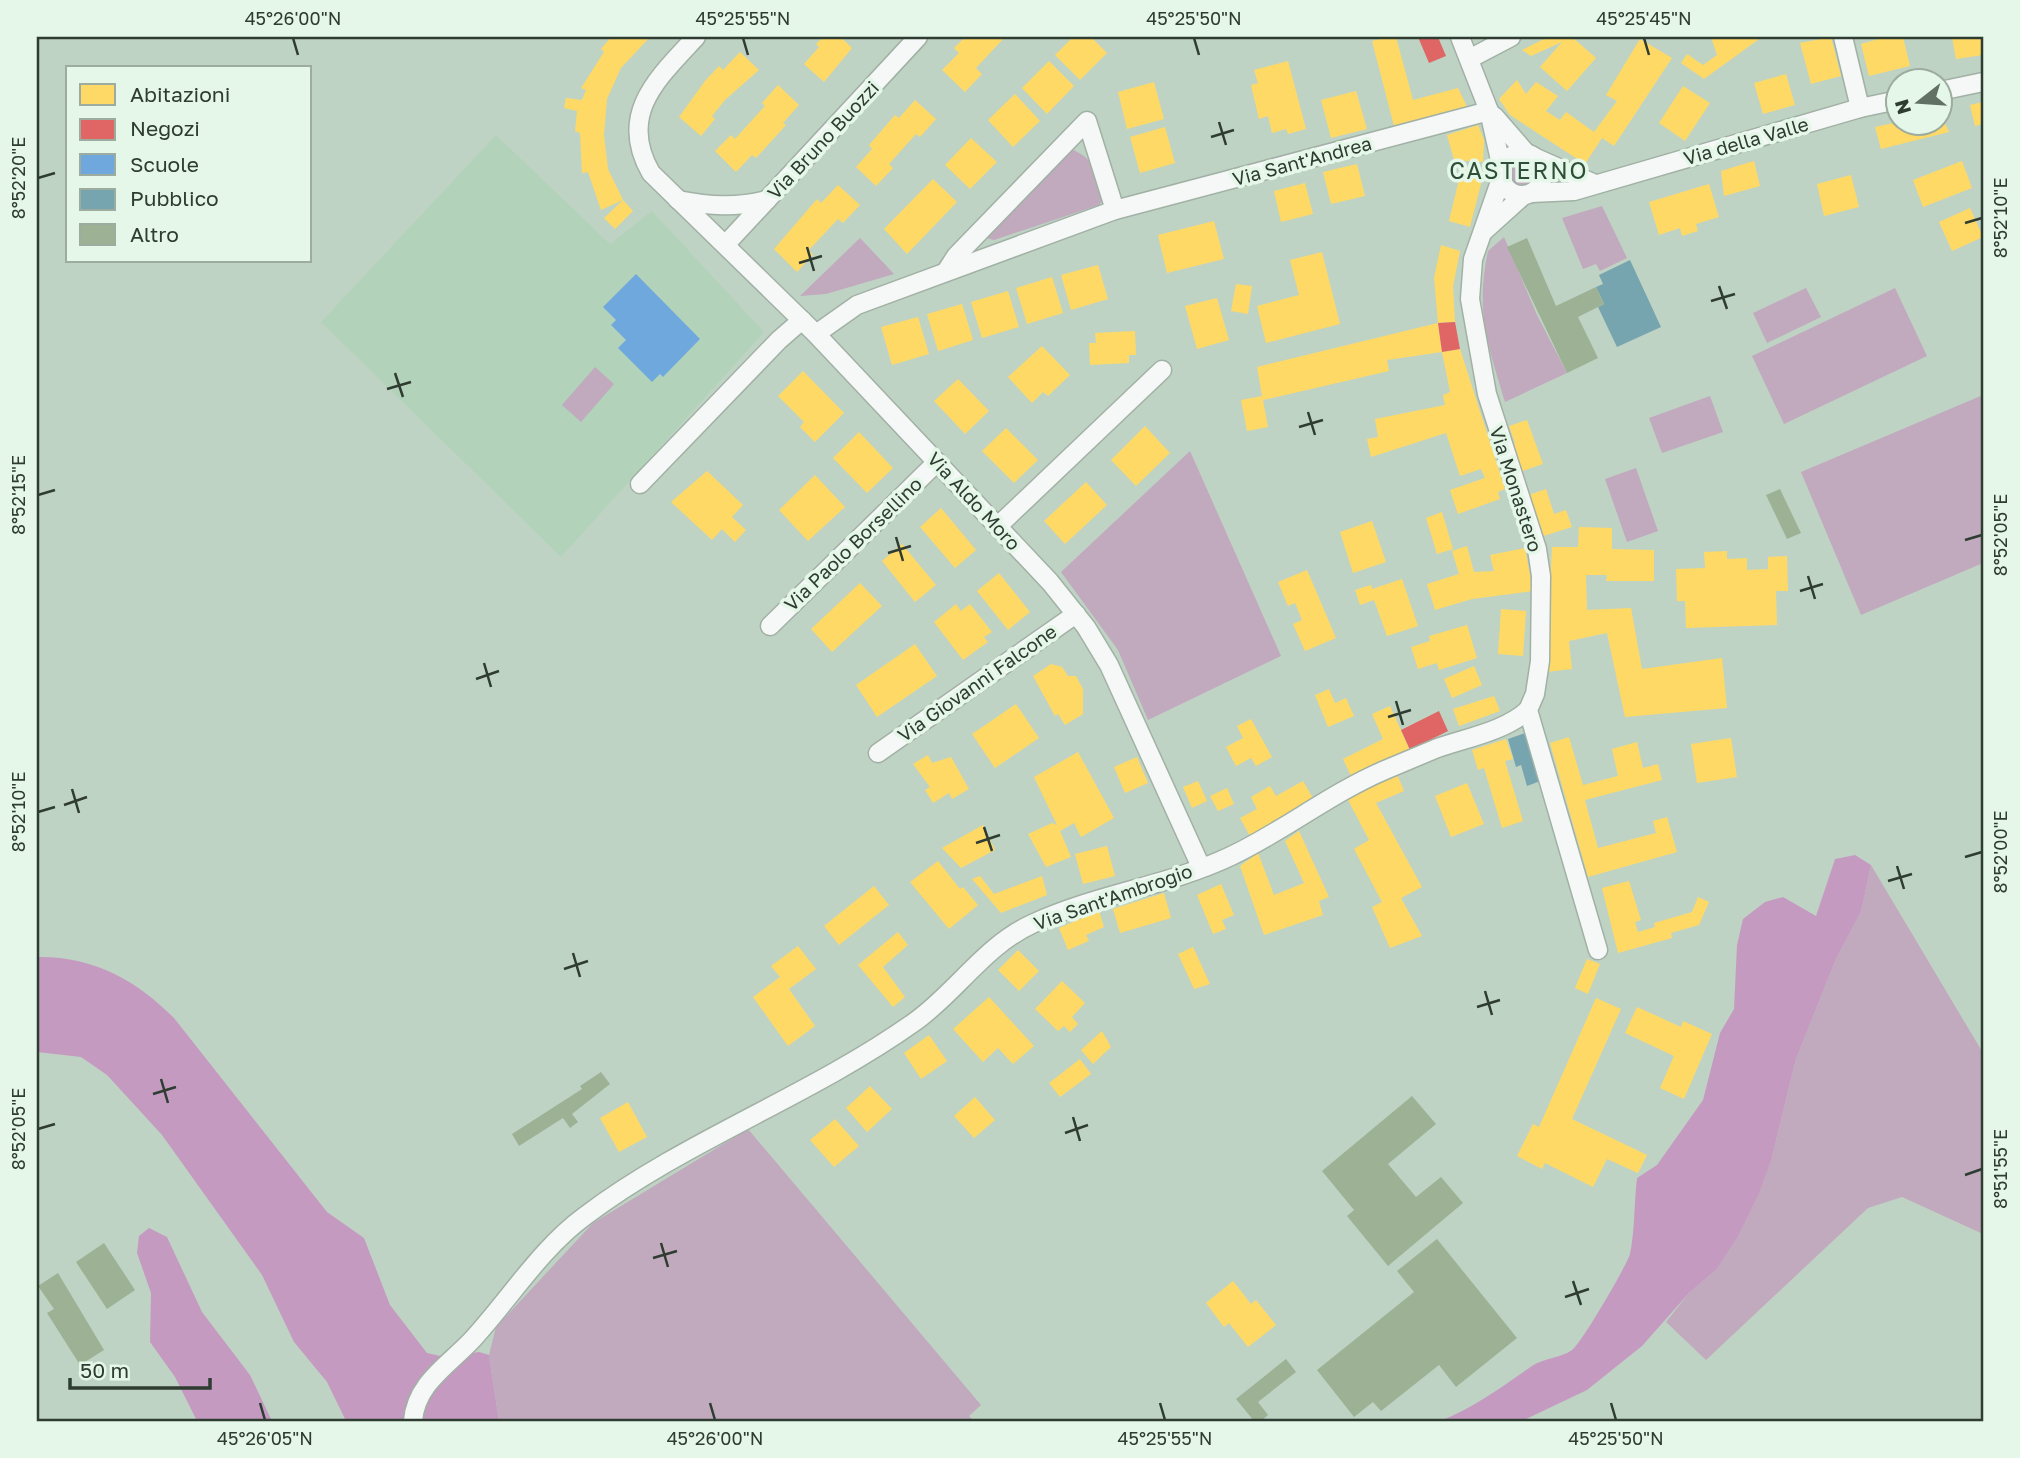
<svg xmlns="http://www.w3.org/2000/svg" width="2020" height="1458" viewBox="0 0 2020 1458" font-family="'Golos Text',sans-serif">
<rect width="100%" height="100%" fill="#bfd3c4"/>
<path fill="#b2d2ba" fill-rule="evenodd" d="M496,135L610,244L652,211L764,332L561,557L321,322ZM636,274L700,339L664,376L660,374L652,381L619,348L626,340L611,326L616,320L603,307Z"/>
<g fill="#c1a9be">
<path d="M1071,149C1097,160 1096,173 1104,199L1099,205L994,240L986,238L987,228Z"/>
<circle cx="1522" cy="174" r="12"/>
<polygon points="1602,206 1627,258 1600,271 1596,264 1583,269 1562,218"/>
<path d="M1504,237L1537,315L1567,373L1505,402C1488,344 1475,313 1488,251Z"/>
<polygon points="860,238 894,274 826,294 800,296"/>
<polygon points="1806,288 1821,317 1767,343 1753,313"/>
<polygon points="1895,288 1927,356 1784,424 1752,356"/>
<polygon points="595,367 614,384 581,422 562,405"/>
<polygon points="1983,395 1983,563 1861,615 1801,472"/>
<polygon points="1710,396 1723,432 1662,453 1649,418"/>
<polygon points="1190,451 1281,656 1148,720 1118,650 1061,572"/>
<polygon points="1636,468 1658,531 1627,542 1605,479"/>
<polygon points="1871,865 1983,1053 1983,1234 1902,1197 1868,1208 1706,1360 1666,1322 1689,1293 1716,1270 1772,1157 1796,1059 1836,959 1861,912"/>
<polygon points="748,1129 981,1405 969,1416 974,1421 499,1421 489,1355 496,1327 593,1223"/>
</g>
<g fill="#c59ac1">
<path d="M1855,855L1871,865L1861,912L1836,959L1796,1059L1772,1157L1759,1193L1738,1236L1716,1270L1689,1293L1642,1346L1587,1390L1522,1421H1440C1473,1408 1503,1386 1532,1366C1544,1358 1561,1358 1572,1350C1581,1344 1627,1265 1630,1254C1635,1230 1634,1203 1637,1178L1657,1165L1703,1100L1720,1033L1734,1009L1737,945L1743,919L1765,902L1783,897L1816,916L1835,859Z"/>
<path d="M37,957C93,956 136,980 174,1018L327,1212L364,1238L390,1305L427,1353L445,1357L479,1352L489,1355L499,1421H346L327,1382L294,1342L262,1275L162,1135L107,1075L81,1057L37,1052Z"/>
<polygon points="149,1228 167,1237 202,1312 250,1375 272,1421 197,1421 175,1377 150,1342 151,1293 137,1253 139,1236"/>
</g>
<g fill="#ffd966">
<polygon points="611,37 650,37 621,68 607,99 604,135 608,169 623,200 633,211 615,229 604,218 623,200 601,210 588,172 582,173 580,133 575,131 577,111 564,108 566,98 582,100 586,90 581,88 604,52 601,49"/>
<polygon points="823,37 841,37 852,48 824,82 804,64 819,47 816,44"/>
<polygon points="965,37 1005,37 976,68 982,74 965,92 942,70 959,53 954,48"/>
<polygon points="1073,37 1091,37 1107,53 1080,80 1055,55"/>
<polygon points="1388,37 1396,37 1413,100 1458,88 1469,111 1395,130 1372,41"/>
<polygon points="1548,37 1572,37 1596,58 1567,91 1540,67 1562,42 1531,56 1522,50"/>
<polygon points="1711,37 1762,37 1704,79 1681,63 1687,54 1703,65 1717,55"/>
<polygon points="1831,37 1841,76 1811,84 1800,43"/>
<polygon points="1877,37 1903,37 1910,66 1869,76 1861,44 1878,39"/>
<polygon points="1952,37 1981,37 1983,55 1956,59"/>
<polygon points="1640,39 1672,58 1614,146 1602,138 1585,164 1510,115 1499,99 1517,80 1526,94 1536,82 1558,96 1546,111 1560,120 1566,112 1594,132 1617,101 1606,95"/>
<polygon points="740,52 759,70 725,100 712,116 715,119 701,136 679,117 705,81 719,66 723,70"/>
<polygon points="1049,61 1074,86 1047,114 1022,88"/>
<polygon points="1288,61 1306,129 1288,134 1286,129 1272,133 1268,116 1259,119 1251,85 1258,83 1254,70"/>
<polygon points="1786,74 1795,105 1763,114 1754,83"/>
<polygon points="1154,82 1164,119 1127,129 1118,92"/>
<polygon points="778,85 799,105 783,123 786,125 756,158 752,155 736,172 715,151 731,135 735,139 765,106 762,103"/>
<polygon points="1683,86 1710,103 1685,141 1659,123"/>
<polygon points="1356,91 1367,129 1331,138 1321,100"/>
<polygon points="1015,94 1040,121 1013,147 988,120"/>
<polygon points="915,100 936,119 920,137 916,134 889,164 893,168 876,186 856,167 872,149 869,145 895,115 899,118"/>
<polygon points="1983,102 1983,124 1975,126 1970,105"/>
<polygon points="1940,113 1949,132 1881,149 1875,127 1898,122 1940,122"/>
<polygon points="1478,125 1484,140 1483,162 1454,160 1447,135"/>
<polygon points="1165,127 1175,163 1140,173 1130,137"/>
<polygon points="971,138 997,162 970,189 945,165"/>
<polygon points="1754,161 1760,186 1724,196 1721,171"/>
<polygon points="1962,161 1972,188 1923,207 1913,180"/>
<polygon points="1357,164 1365,196 1331,204 1323,172"/>
<polygon points="1462,167 1484,172 1470,227 1449,221"/>
<polygon points="1851,175 1859,207 1824,216 1817,184"/>
<polygon points="933,179 957,202 907,254 884,229"/>
<polygon points="1305,183 1313,214 1281,222 1274,191"/>
<polygon points="1709,184 1719,217 1696,224 1698,231 1682,236 1680,228 1659,235 1649,202"/>
<polygon points="838,185 860,205 843,223 838,219 809,250 813,255 797,272 774,249 817,199 821,203"/>
<polygon points="1970,208 1983,237 1952,251 1939,222"/>
<polygon points="1214,221 1224,259 1167,273 1158,235"/>
<polygon points="1441,245 1460,251 1453,287 1455,322 1438,323 1442,352 1460,349 1505,489 1498,492 1500,499 1458,514 1450,490 1485,478 1481,469 1460,476 1446,433 1371,457 1367,439 1378,437 1375,419 1445,405 1443,395 1450,392 1442,352 1387,360 1389,371 1263,400 1268,427 1247,431 1241,400 1262,396 1257,367 1438,323 1434,278"/>
<polygon points="1322,252 1340,324 1266,343 1257,306 1299,295 1290,260"/>
<polygon points="1098,265 1108,299 1071,310 1061,275"/>
<polygon points="1052,277 1063,313 1027,324 1016,288"/>
<polygon points="1236,284 1252,286 1248,314 1231,311"/>
<polygon points="1008,291 1019,327 982,338 971,302"/>
<polygon points="1217,298 1229,340 1197,349 1185,306"/>
<polygon points="962,304 973,340 938,351 927,314"/>
<polygon points="918,317 929,354 892,365 881,327"/>
<polygon points="1135,331 1136,355 1129,355 1129,363 1090,365 1089,343 1096,343 1095,333"/>
<polygon points="1042,346 1070,375 1048,396 1043,392 1032,403 1008,377"/>
<polygon points="803,371 844,413 815,442 800,427 804,422 778,396"/>
<polygon points="958,379 989,411 965,434 934,401"/>
<polygon points="1527,420 1543,464 1520,472 1510,445 1515,443 1509,426"/>
<polygon points="1145,426 1170,453 1136,486 1111,460"/>
<polygon points="1006,428 1038,460 1014,483 982,451"/>
<polygon points="859,432 893,468 867,493 833,458"/>
<polygon points="707,471 743,505 732,517 746,530 735,542 722,529 712,540 671,502"/>
<polygon points="815,475 845,507 808,541 779,510"/>
<polygon points="1086,482 1107,505 1065,544 1044,521"/>
<polygon points="1546,489 1554,514 1566,510 1572,527 1540,537 1526,496"/>
<polygon points="941,508 976,550 955,568 920,527"/>
<polygon points="1442,512 1453,549 1437,554 1426,518"/>
<polygon points="1372,521 1386,562 1353,573 1340,532"/>
<polygon points="1579,527 1612,528 1612,549 1654,550 1654,581 1606,581 1607,575 1586,575 1587,610 1631,608 1642,669 1722,658 1727,708 1625,717 1607,633 1569,641 1572,669 1546,672 1552,547 1578,547"/>
<polygon points="902,544 936,585 915,602 882,561"/>
<polygon points="1467,546 1474,572 1494,571 1490,555 1525,548 1533,591 1472,599 1435,610 1427,584 1459,574 1452,551"/>
<polygon points="1727,551 1727,559 1747,558 1747,570 1768,569 1768,557 1787,556 1788,591 1776,591 1777,625 1686,628 1685,601 1677,601 1676,569 1705,568 1704,552"/>
<polygon points="1307,570 1336,638 1305,651 1293,624 1302,620 1295,603 1288,606 1278,582"/>
<polygon points="999,573 1030,612 1008,630 977,591"/>
<polygon points="1402,579 1418,626 1387,636 1374,600 1360,605 1355,590 1371,585 1372,589"/>
<polygon points="860,583 882,606 832,652 811,629"/>
<polygon points="956,604 961,611 970,604 992,632 984,637 988,642 963,660 934,622"/>
<polygon points="1501,609 1526,611 1523,656 1498,654"/>
<polygon points="1467,625 1477,658 1439,670 1437,663 1418,669 1411,647 1430,641 1429,636"/>
<polygon points="915,644 937,676 877,717 856,685"/>
<polygon points="1051,664 1062,667 1068,676 1076,676 1083,689 1083,714 1065,725 1058,714 1055,716 1033,676"/>
<polygon points="1474,666 1482,685 1452,698 1444,679"/>
<polygon points="1329,689 1335,703 1346,698 1354,716 1328,727 1315,695"/>
<polygon points="1494,696 1500,711 1459,726 1453,709"/>
<polygon points="1016,704 1039,738 995,768 972,734"/>
<polygon points="1390,706 1410,750 1352,778 1343,759 1383,739 1372,714"/>
<polygon points="1251,719 1272,757 1256,766 1251,758 1236,766 1226,747 1243,738 1237,726"/>
<polygon points="1569,737 1583,785 1618,776 1612,749 1637,742 1643,768 1658,764 1662,780 1585,800 1598,848 1656,833 1653,821 1667,817 1677,852 1588,877 1550,743"/>
<polygon points="1731,738 1737,777 1697,783 1691,744"/>
<polygon points="1506,739 1513,759 1505,761 1523,821 1502,828 1484,768 1478,770 1472,750"/>
<polygon points="1078,752 1114,818 1081,837 1074,823 1060,831 1071,857 1046,867 1028,834 1052,823 1057,825 1034,777"/>
<polygon points="928,755 932,763 951,757 969,789 952,799 949,793 933,803 925,790 930,787 913,764"/>
<polygon points="1137,757 1148,783 1125,793 1114,767"/>
<polygon points="1397,774 1404,791 1376,803 1422,887 1401,898 1422,936 1390,948 1372,907 1382,902 1354,849 1369,840 1347,798"/>
<polygon points="1198,781 1207,801 1192,808 1183,787"/>
<polygon points="1303,781 1314,800 1250,836 1240,818 1257,809 1251,797 1270,786 1276,796"/>
<polygon points="1467,783 1484,824 1451,837 1435,796"/>
<polygon points="1227,788 1234,804 1218,811 1210,796"/>
<polygon points="983,825 995,850 961,868 942,848"/>
<polygon points="1299,831 1329,897 1319,901 1323,915 1264,935 1240,866 1258,853 1274,895 1304,883 1285,841"/>
<polygon points="1107,846 1115,876 1083,884 1075,854"/>
<polygon points="938,861 960,889 963,887 978,905 949,929 910,882"/>
<polygon points="980,876 994,894 1042,876 1047,895 1001,913 972,879"/>
<polygon points="1629,881 1641,920 1635,922 1638,932 1655,927 1654,923 1692,912 1698,897 1709,902 1699,925 1671,933 1672,938 1618,953 1602,888"/>
<polygon points="1221,884 1234,915 1222,920 1226,929 1213,934 1197,895"/>
<polygon points="874,886 889,905 839,945 824,926"/>
<polygon points="1164,893 1171,918 1120,933 1113,909"/>
<polygon points="1099,911 1104,927 1086,935 1089,941 1068,950 1059,928"/>
<polygon points="898,932 908,945 883,967 905,997 893,1007 858,965"/>
<polygon points="798,946 816,969 789,989 815,1026 788,1046 753,997 780,977 771,966"/>
<polygon points="1193,947 1210,984 1194,989 1178,954"/>
<polygon points="1018,950 1039,971 1019,991 998,970"/>
<polygon points="1587,959 1600,964 1588,994 1575,988"/>
<polygon points="1062,981 1085,1003 1072,1017 1078,1024 1070,1032 1064,1026 1058,1031 1035,1009"/>
<polygon points="989,997 1034,1046 1013,1064 998,1048 983,1062 953,1029"/>
<polygon points="1596,998 1621,1009 1572,1119 1647,1155 1638,1173 1607,1159 1593,1187 1545,1163 1542,1169 1517,1156 1533,1124 1539,1127"/>
<polygon points="1637,1007 1681,1027 1683,1021 1712,1034 1684,1099 1660,1088 1674,1056 1625,1033"/>
<polygon points="1102,1031 1111,1047 1093,1064 1081,1050"/>
<polygon points="929,1035 947,1061 921,1079 904,1053"/>
<polygon points="1080,1059 1091,1074 1060,1097 1049,1083"/>
<polygon points="870,1086 892,1109 867,1132 846,1108"/>
<polygon points="975,1097 995,1120 974,1138 954,1116"/>
<polygon points="628,1102 647,1137 619,1152 600,1118"/>
<polygon points="835,1119 859,1146 834,1167 810,1140"/>
<polygon points="1233,1281 1251,1304 1256,1300 1276,1325 1248,1347 1229,1323 1224,1327 1206,1303"/>
</g>
<g fill="#e06666">
<polygon points="1418,37 1438,37 1446,56 1429,63"/>
<polygon points="1455,322 1460,349 1442,352 1438,323"/>
<polygon points="1439,711 1448,731 1410,750 1401,730"/>
</g>
<polygon fill="#6fa8dc" points="636,274 700,339 663,377 660,374 652,382 618,348 626,340 611,325 616,320 603,307"/>
<g fill="#76a5af">
<polygon points="1630,260 1661,327 1617,347 1598,307 1604,304 1596,287 1603,284 1599,275"/>
<polygon points="1528,732 1543,780 1527,786 1521,765 1516,767 1508,739"/>
</g>
<g fill="#9db194">
<polygon points="1527,238 1556,306 1596,287 1604,304 1578,317 1598,358 1567,373 1507,247"/>
<polygon points="1780,489 1801,533 1787,539 1766,495"/>
<polygon points="601,1072 610,1084 572,1114 578,1122 570,1128 563,1118 519,1146 512,1134 582,1089 580,1086"/>
<polygon points="1412,1096 1436,1124 1388,1164 1416,1197 1441,1177 1463,1203 1388,1266 1347,1216 1354,1210 1322,1171"/>
<polygon points="1437,1239 1517,1338 1456,1387 1439,1365 1381,1411 1373,1402 1354,1417 1317,1370 1414,1292 1397,1271"/>
<polygon points="104,1243 135,1290 107,1309 76,1262"/>
<polygon points="58,1273 104,1350 80,1365 47,1313 54,1309 38,1286"/>
<polygon points="1286,1359 1296,1372 1258,1402 1268,1415 1261,1421 1254,1421 1236,1399"/>
</g>
<g fill="none" stroke-linecap="round" stroke-linejoin="round">
<defs>
<g id="minor">
<path d="M696,37C658,78 617,114 651,173L816,334L1050,582L1086,627L1109,665L1201,867"/>
<polyline points="1460,37 1489,111 1502,169"/>
<polyline points="1843,37 1860,108"/>
<polyline points="1469,59 1511,37"/>
<polyline points="1940,91 1983,82"/>
<polyline points="1494,116 1527,154"/>
<circle cx="1522" cy="174" r="21"/>
<polyline points="1534,157 1595,184"/>
<polyline points="1502,176 1473,259 1470,299 1487,394 1537,549 1541,576 1540,661 1535,694 1528,710 1598,950"/>
<polyline points="1531,193 1574,191 1860,108 1898,100"/>
<path d="M678,200C710,206 735,208 767,200"/>
<polyline points="1484,231 1524,195"/>
<polyline points="726,244 918,37"/>
<polyline points="947,270 956,256 1087,121 1115,210"/>
<polyline points="816,334 857,305 1115,210 1489,111"/>
<polyline points="640,484 779,340 802,320"/>
<polyline points="998,526 1162,370"/>
<polyline points="770,626 937,462"/>
<polyline points="878,753 1076,614"/>
<path d="M413,1421C416,1384 447,1366 471,1341C509,1300 540,1249 585,1216C684,1141 810,1096 913,1023C955,994 984,946 1032,924C1096,894 1168,886 1231,856C1284,831 1331,793 1385,770C1402,763 1418,756 1435,749C1465,738 1504,732 1528,710"/>
</g>
</defs>
<use href="#minor" stroke="#a1b1a5" stroke-width="21"/>
<use href="#minor" stroke="#f5f8f6" stroke-width="18"/>
</g>
<path fill="none" stroke="#2e3c31" stroke-width="2.5" d="M293,38L298,55M743,38L748,55M1194,38L1199,55M1644,38L1649,55M1219,122L1226,145M1211,137L1234,130M38,178L55,173M1965,223L1982,218M807,247L814,271M799,263L822,256M1719,286L1727,309M1711,301L1735,294M395,373L403,397M387,389L411,382M1308,412L1315,435M1299,427L1323,420M38,495L55,490M896,537L903,561M1965,540L1982,535M888,553L911,546M1808,576L1815,599M1800,591L1823,584M484,663L491,687M476,679L499,671M1396,701L1403,725M1388,717L1411,710M72,789L79,813M64,805L87,797M38,812L55,807M984,827L992,851M976,843L1000,835M1965,857L1982,852M1897,866L1904,889M1888,881L1912,874M573,953L580,977M564,969L588,961M1485,991L1492,1015M1477,1007L1500,1000M161,1079L168,1103M153,1094L176,1087M1073,1117L1080,1141M38,1129L55,1124M1065,1133L1088,1125M1965,1175L1982,1169M661,1243L668,1267M653,1258L677,1251M1573,1281L1581,1305M1565,1297L1589,1289M260,1403L265,1420M710,1403L715,1420M1160,1403L1165,1420M1611,1403L1616,1420"/>
<g text-anchor="middle" stroke-width="7" stroke-linejoin="round" paint-order="stroke">
<g font-size="19" fill="#2e3c31" stroke="#e5f7e8">
<text transform="translate(823 140) rotate(-47)" y="7">Via Bruno Buozzi</text>
<text transform="translate(1746 141) rotate(-16)" y="7">Via della Valle</text>
<text transform="translate(1302 161) rotate(-15)" y="7">Via Sant'Andrea</text>
<text transform="translate(1516 489) rotate(72)" y="7">Via Monastero</text>
<text transform="translate(974 501) rotate(47)" y="7">Via Aldo Moro</text>
<text transform="translate(853 544) rotate(-44)" y="7">Via Paolo Borsellino</text>
<text transform="translate(977 683) rotate(-35)" y="7">Via Giovanni Falcone</text>
<text transform="translate(1113 897) rotate(-19)" y="7">Via Sant'Ambrogio</text>
</g>
<g font-size="23" letter-spacing="2" fill="#2e4e37" stroke="#e5f7e8">
<text x="1519" y="179">CASTERNO</text>
</g>
</g>
<rect width="2020" height="1458" fill="none" stroke="#e5f7e8" stroke-width="77"/>
<rect x="66" y="66" width="245" height="196" fill="#e5f7e8" stroke="#9cac9f" stroke-width="2"/>
<rect x="80" y="84" width="35" height="21" fill="#ffd966" stroke="#9cac9f" stroke-width="2"/>
<text x="130" y="102" font-size="21" fill="#2e3c31">Abitazioni</text>
<rect x="80" y="119" width="35" height="21" fill="#e06666" stroke="#9cac9f" stroke-width="2"/>
<text x="130" y="136" font-size="21" fill="#2e3c31">Negozi</text>
<rect x="80" y="154" width="35" height="21" fill="#6fa8dc" stroke="#9cac9f" stroke-width="2"/>
<text x="130" y="172" font-size="21" fill="#2e3c31">Scuole</text>
<rect x="80" y="189" width="35" height="21" fill="#76a5af" stroke="#9cac9f" stroke-width="2"/>
<text x="130" y="206" font-size="21" fill="#2e3c31">Pubblico</text>
<rect x="80" y="224" width="35" height="21" fill="#9db194" stroke="#9cac9f" stroke-width="2"/>
<text x="130" y="242" font-size="21" fill="#2e3c31">Altro</text>
<g transform="translate(1919 102) rotate(253)"><circle r="33" fill="#e5f7e8" stroke="#9cac9f" stroke-width="2"/>
<path d="M0-5L12 26L0 18L-12 26Z" fill="#617164"/>
<text y="-10" font-size="19" font-weight="bold" text-anchor="middle" fill="#2e3c31">N</text>
</g>
<path d="M70 1378v10h140v-10" fill="none" stroke="#2e3c31" stroke-width="3.5"/>
<text x="80" y="1378" font-size="21" fill="#2e3c31" stroke="#e5f7e8" stroke-width="5" paint-order="stroke">50 m</text>
<rect x="38" y="38" width="1944" height="1382" fill="none" stroke="#2e3c31" stroke-width="2.5"/>
<g font-size="18" text-anchor="middle" fill="#2e3c31">
<text x="293" y="25">45°26'00"N</text>
<text x="743" y="25">45°25'55"N</text>
<text x="1194" y="25">45°25'50"N</text>
<text x="1644" y="25">45°25'45"N</text>
<text transform="translate(19 178) rotate(-90)" y="6">8°52'20"E</text>
<text transform="translate(2001 218) rotate(-90)" y="6">8°52'10"E</text>
<text transform="translate(19 495) rotate(-90)" y="6">8°52'15"E</text>
<text transform="translate(2001 535) rotate(-90)" y="6">8°52'05"E</text>
<text transform="translate(19 812) rotate(-90)" y="6">8°52'10"E</text>
<text transform="translate(2001 852) rotate(-90)" y="6">8°52'00"E</text>
<text transform="translate(19 1129) rotate(-90)" y="6">8°52'05"E</text>
<text transform="translate(2001 1169) rotate(-90)" y="6">8°51'55"E</text>
<text x="265" y="1445">45°26'05"N</text>
<text x="715" y="1445">45°26'00"N</text>
<text x="1165" y="1445">45°25'55"N</text>
<text x="1616" y="1445">45°25'50"N</text>
</g>
</svg>
